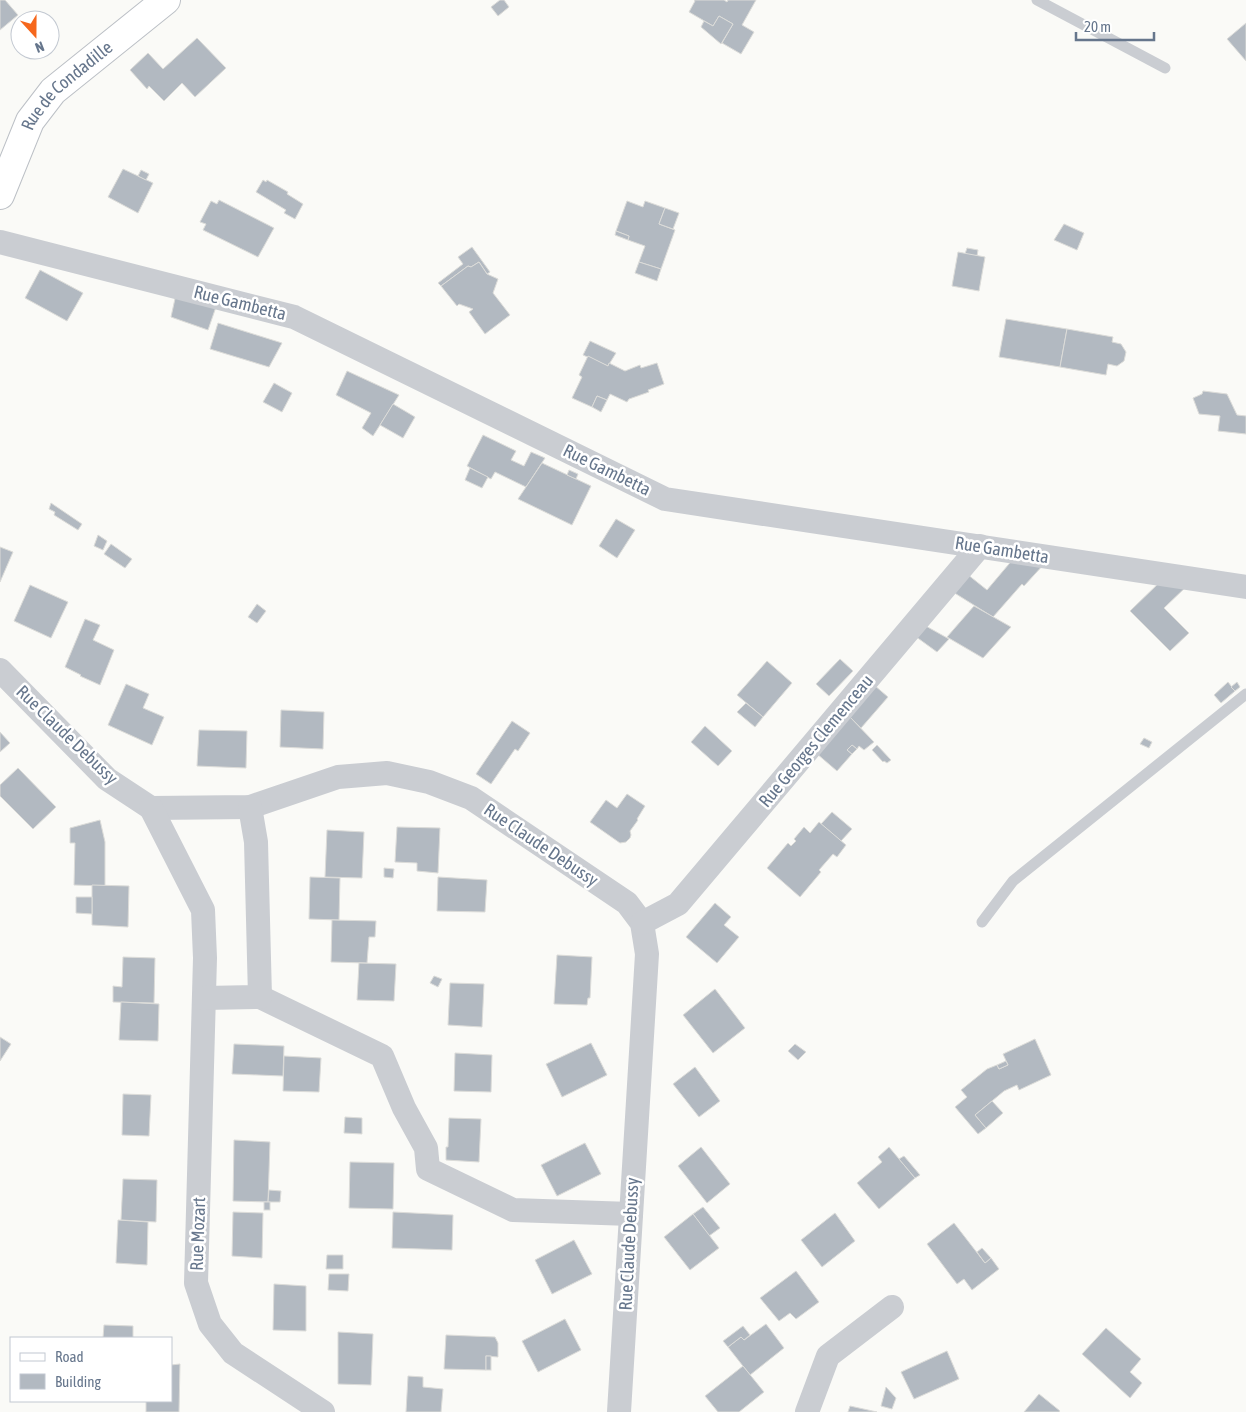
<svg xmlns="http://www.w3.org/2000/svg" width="1246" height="1412" viewBox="0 0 1246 1412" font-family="'Asap Condensed',sans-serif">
<rect width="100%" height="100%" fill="#fafaf7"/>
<g fill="#b2b9c1" stroke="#dcdcd9">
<polygon points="0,0 5,0 18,15 0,30"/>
<polygon points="500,0 504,0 509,7 498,16 491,7"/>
<polygon points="694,0 724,0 727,2 728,0 756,0 742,25 754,32 741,54 722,43 733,24 719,16 713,26 689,12 695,1"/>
<polygon points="719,16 733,24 721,44 701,27 704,21 713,26"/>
<polygon points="1246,23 1246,61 1227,39"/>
<polygon points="197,38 226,68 195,97 182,83 164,101 149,86 147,89 130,70 148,53 163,69"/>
<polygon points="123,169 153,183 138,213 108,197"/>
<polygon points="141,170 149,174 146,180 138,176"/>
<polygon points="263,180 266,182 267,180 288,192 287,194 303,204 295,219 284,213 286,210 256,192"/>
<polygon points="219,200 274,228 258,257 203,230 206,224 200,222 211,201 217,204"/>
<polygon points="627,201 643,207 645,201 665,208 659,224 675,230 661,269 639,262 645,246 628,240 629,236 616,231"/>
<polygon points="665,208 679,213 673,229 659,224"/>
<polygon points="1064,224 1084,233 1077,250 1054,240"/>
<polygon points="616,231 629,236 628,240 615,235"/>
<polygon points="472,247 490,272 487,274 479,262 471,267 468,266 441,286 438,283 463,264 458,257"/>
<polygon points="967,248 978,250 977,256 965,254"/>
<polygon points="958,252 985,257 979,291 952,286"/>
<polygon points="479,262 487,274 498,279 493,293 510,315 485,334 469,312 473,309 459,304 457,306 441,286 468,266 471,267"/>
<polygon points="639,262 661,269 657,281 635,273"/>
<polygon points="40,270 83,293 67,321 25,298"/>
<polygon points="176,294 217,304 208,330 171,317"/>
<polygon points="1006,319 1067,329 1060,367 999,357"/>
<polygon points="218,323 282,343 269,367 210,349"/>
<polygon points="1067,329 1113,337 1112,342 1121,344 1126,352 1124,361 1117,366 1108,364 1106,375 1060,367"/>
<polygon points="590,341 616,353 608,366 583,355"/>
<polygon points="588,356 608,366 609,363 625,371 640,365 641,368 657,363 664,384 648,390 649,392 629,399 627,402 610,394 607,400 597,396 592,407 572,398 582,377 579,375"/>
<polygon points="347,371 399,395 373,436 362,428 371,413 336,395"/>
<polygon points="274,383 292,393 282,412 263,402"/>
<polygon points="1203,391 1227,394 1237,415 1246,416 1246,434 1218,431 1220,416 1199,414 1193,398 1202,394"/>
<polygon points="597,396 607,400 601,412 592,407"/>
<polygon points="393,404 415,417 403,438 380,425"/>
<polygon points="483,435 516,451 511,460 524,466 531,452 545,458 526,487 495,472 491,479 467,466"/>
<polygon points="542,463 591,486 572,525 518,499"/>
<polygon points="470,468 488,477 482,488 465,480"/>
<polygon points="569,470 578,474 576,479 567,475"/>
<polygon points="51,503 82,524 78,530 54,515 55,512 49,509"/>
<polygon points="616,519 635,530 617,558 599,546"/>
<polygon points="98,535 107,541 103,550 94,546"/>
<polygon points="111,544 132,559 125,568 104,554"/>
<polygon points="0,547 13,552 0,582"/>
<polygon points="1014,558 1045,563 1024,586 1022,584 993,617 953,592 967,574 987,590"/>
<polygon points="1161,581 1188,585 1164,608 1189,633 1170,651 1130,611"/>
<polygon points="30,585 68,602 51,638 14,621"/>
<polygon points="257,604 266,611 257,623 248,617"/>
<polygon points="974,606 1011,627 983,658 947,637"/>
<polygon points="85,619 100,625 93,640 114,650 100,685 80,676 81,675 65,667"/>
<polygon points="924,625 949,639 937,652 915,636"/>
<polygon points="840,659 853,671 829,696 816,684"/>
<polygon points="767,661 792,683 763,717 737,695"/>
<polygon points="1228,682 1235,691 1221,703 1214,695"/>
<polygon points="1237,682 1240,687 1235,691 1231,687"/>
<polygon points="126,684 149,694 143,708 164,717 152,745 108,725"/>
<polygon points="874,685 888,697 861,728 848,715"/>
<polygon points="746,703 763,717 755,727 737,712"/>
<polygon points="281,710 324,712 323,749 280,747"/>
<polygon points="848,715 874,742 864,750 859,746 857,749 852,745 847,750 852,754 837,771 816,753"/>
<polygon points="512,721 530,733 518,751 515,749 491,784 476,774"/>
<polygon points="705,726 732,751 718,766 691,742"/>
<polygon points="199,730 247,731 246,768 197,766"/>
<polygon points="0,732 10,743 0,752"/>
<polygon points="1144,738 1152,742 1149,748 1140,744"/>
<polygon points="852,745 857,749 852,754 847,750"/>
<polygon points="877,745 891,760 887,763 884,761 883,762 872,750"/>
<polygon points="18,768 56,807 33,829 0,796 0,785"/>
<polygon points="627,794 645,806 637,819 638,820 630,831 631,835 630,838 626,842 620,843 590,822 606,800 617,808"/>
<polygon points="832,812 852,829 841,841 821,824"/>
<polygon points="100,820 105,842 105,886 74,885 75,843 70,843 70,828"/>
<polygon points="819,822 846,845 837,857 833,854 819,870 821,872 800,897 767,868 788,843 791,846 796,841 794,839 804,827 810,833"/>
<polygon points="397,827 440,828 438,873 417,871 417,863 395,862"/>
<polygon points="327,830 364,832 362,878 325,877"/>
<polygon points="384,868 394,869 393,878 384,877"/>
<polygon points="310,877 340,878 339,920 309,919"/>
<polygon points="438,877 487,880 485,912 437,911"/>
<polygon points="92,885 129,886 128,927 92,925"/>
<polygon points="76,897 92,897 92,914 76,913"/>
<polygon points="715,903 731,917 724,925 739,937 717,963 686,937"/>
<polygon points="332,920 376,921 375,937 369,937 367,963 331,962"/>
<polygon points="557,955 592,957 590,998 588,998 587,1005 554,1004"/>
<polygon points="123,957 155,958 154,1003 113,1002 113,986 122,987"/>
<polygon points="359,963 396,964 394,1001 357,1000"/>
<polygon points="434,976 442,979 438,987 430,983"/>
<polygon points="450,983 484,984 482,1027 448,1025"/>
<polygon points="715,989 745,1028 713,1053 683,1015"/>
<polygon points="121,1002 159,1004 158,1041 119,1040"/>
<polygon points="0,1037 11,1044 0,1061"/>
<polygon points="1035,1039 1051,1075 1019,1090 1017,1085 1004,1091 975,1115 986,1128 978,1134 955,1107 967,1097 961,1090 987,1069 997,1065 999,1069 1008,1065 1003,1054"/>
<polygon points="591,1043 607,1075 562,1097 546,1064"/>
<polygon points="234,1044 284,1046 283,1076 232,1074"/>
<polygon points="795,1044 806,1052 798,1060 788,1051"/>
<polygon points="455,1053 492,1055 491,1092 454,1091"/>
<polygon points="284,1056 321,1058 319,1092 283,1091"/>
<polygon points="1006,1061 1008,1065 999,1069 997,1065"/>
<polygon points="695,1067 720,1101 699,1117 673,1084"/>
<polygon points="123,1094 151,1095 149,1136 122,1135"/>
<polygon points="992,1101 1003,1113 986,1128 975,1115"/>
<polygon points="345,1117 362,1118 362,1134 344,1133"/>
<polygon points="449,1118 481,1119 479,1162 446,1160 446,1147 448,1147"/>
<polygon points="234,1140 270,1142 268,1202 233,1201"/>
<polygon points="585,1143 601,1174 557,1196 541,1165"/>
<polygon points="701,1147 730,1184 707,1203 678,1166"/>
<polygon points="889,1147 915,1178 879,1209 857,1183 882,1162 878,1157"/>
<polygon points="904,1156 920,1175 915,1178 899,1159"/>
<polygon points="350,1162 394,1163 393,1209 349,1208"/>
<polygon points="123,1179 157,1180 156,1222 121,1220"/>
<polygon points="269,1190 281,1191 280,1202 268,1202"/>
<rect x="264" y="1202" width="6" height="8"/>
<polygon points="703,1207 720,1228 709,1236 693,1214"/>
<polygon points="233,1212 263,1213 262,1258 232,1256"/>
<polygon points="393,1212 453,1215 452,1250 392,1248"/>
<polygon points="835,1213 855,1241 822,1267 801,1240"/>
<polygon points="693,1214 719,1248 690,1270 664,1237"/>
<polygon points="118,1220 148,1222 147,1265 116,1263"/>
<polygon points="954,1223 985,1263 991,1258 999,1269 972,1290 964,1279 957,1284 927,1244"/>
<polygon points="574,1240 592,1274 552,1294 535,1260"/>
<polygon points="982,1248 991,1258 985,1263 977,1252"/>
<polygon points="327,1255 343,1255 343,1269 326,1269"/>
<polygon points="796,1271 819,1302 796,1319 790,1313 779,1321 760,1298"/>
<polygon points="329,1274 349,1274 348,1291 328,1290"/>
<polygon points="274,1284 306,1286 306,1331 273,1330"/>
<polygon points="565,1319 581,1350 538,1372 522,1341"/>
<polygon points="766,1324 784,1348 750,1375 728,1347 741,1337 744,1340"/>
<polygon points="104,1325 133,1326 133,1338 103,1338"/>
<polygon points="743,1326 750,1335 744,1340 741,1337 728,1347 723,1341"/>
<polygon points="1106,1328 1141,1359 1130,1372 1142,1383 1130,1398 1082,1354"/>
<polygon points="338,1332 373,1334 371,1385 338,1384"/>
<polygon points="446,1335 495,1337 498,1343 498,1357 486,1356 486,1370 444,1369"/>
<polygon points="947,1351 959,1379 914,1399 901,1372"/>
<rect x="486" y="1356" width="5" height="14"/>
<polygon points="180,1364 179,1412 146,1412 146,1401 171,1401 171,1365"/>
<polygon points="743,1366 764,1392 739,1412 718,1412 705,1396"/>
<polygon points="408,1376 423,1377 423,1387 443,1389 441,1412 406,1412"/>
<polygon points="886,1387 896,1398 892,1409 881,1406"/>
<polygon points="1039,1394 1060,1411 1059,1412 1024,1412"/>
<polygon points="850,1406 877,1412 848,1412"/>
</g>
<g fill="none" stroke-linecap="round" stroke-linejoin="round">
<defs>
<g id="secondary">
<path id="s1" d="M0,195L30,121L53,91L166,0"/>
</g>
</defs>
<use href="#secondary" stroke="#bcc0c6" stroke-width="30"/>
<g stroke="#cacdd2" stroke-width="11">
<polyline points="1037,0 1165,68"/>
<polyline points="982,922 1013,881 1246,694"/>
</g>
<g stroke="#cacdd2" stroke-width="24">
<polyline points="0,242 294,317 665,499 1246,587"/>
<polyline points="0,670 107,779 151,808 250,807 338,777 387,773 429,782 471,798 627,903 642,923 647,954 619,1412"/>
<polyline points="151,808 203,910 205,958 196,1283 210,1324 233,1353 323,1412"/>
<polyline points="642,923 678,904 980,546"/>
<polyline points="260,997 382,1056 404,1108 426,1148 428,1169 513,1210 631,1214"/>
<polyline points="204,998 260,997 256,842 250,807"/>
<polyline points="807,1412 828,1356 892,1307"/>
</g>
<use href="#secondary" stroke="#fff" stroke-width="28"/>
</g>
<g text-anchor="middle" stroke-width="5" stroke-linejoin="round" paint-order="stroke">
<g font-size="18" fill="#66768c" stroke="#fff">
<text dy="6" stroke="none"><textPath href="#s1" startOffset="131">Rue de Condadille</textPath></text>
<text transform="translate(240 303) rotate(14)" y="6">Rue Gambetta</text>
<text transform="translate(607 470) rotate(26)" y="6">Rue Gambetta</text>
<text transform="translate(1002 550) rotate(9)" y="6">Rue Gambetta</text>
<text transform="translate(67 735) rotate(44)" y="6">Rue Claude Debussy</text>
<text transform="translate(816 741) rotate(-50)" y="6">Rue Georges Clemenceau</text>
<text transform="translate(541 845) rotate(34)" y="6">Rue Claude Debussy</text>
<text transform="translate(198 1234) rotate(-88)" y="6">Rue Mozart</text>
<text transform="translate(629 1244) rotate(-87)" y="6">Rue Claude Debussy</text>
</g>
</g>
<rect x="10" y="1337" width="162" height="65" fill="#ffffff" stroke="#c2c8d1"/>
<rect x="20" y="1353" width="25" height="8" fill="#ffffff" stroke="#c2c8d1"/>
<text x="55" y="1362" font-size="15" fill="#66768c">Road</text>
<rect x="20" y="1374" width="25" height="15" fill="#b2b9c1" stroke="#c2c8d1"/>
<text x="55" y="1387" font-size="15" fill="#66768c">Building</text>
<g transform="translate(35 35) rotate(159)"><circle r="24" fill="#ffffff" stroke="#c2c8d1"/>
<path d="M0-4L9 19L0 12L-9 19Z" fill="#f6671c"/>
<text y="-8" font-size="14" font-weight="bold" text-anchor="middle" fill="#66768c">N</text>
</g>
<path d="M1076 32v8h78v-8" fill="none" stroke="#66768c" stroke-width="2.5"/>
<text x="1084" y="32" font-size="15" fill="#66768c" stroke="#ffffff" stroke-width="4" paint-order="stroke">20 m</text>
</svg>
